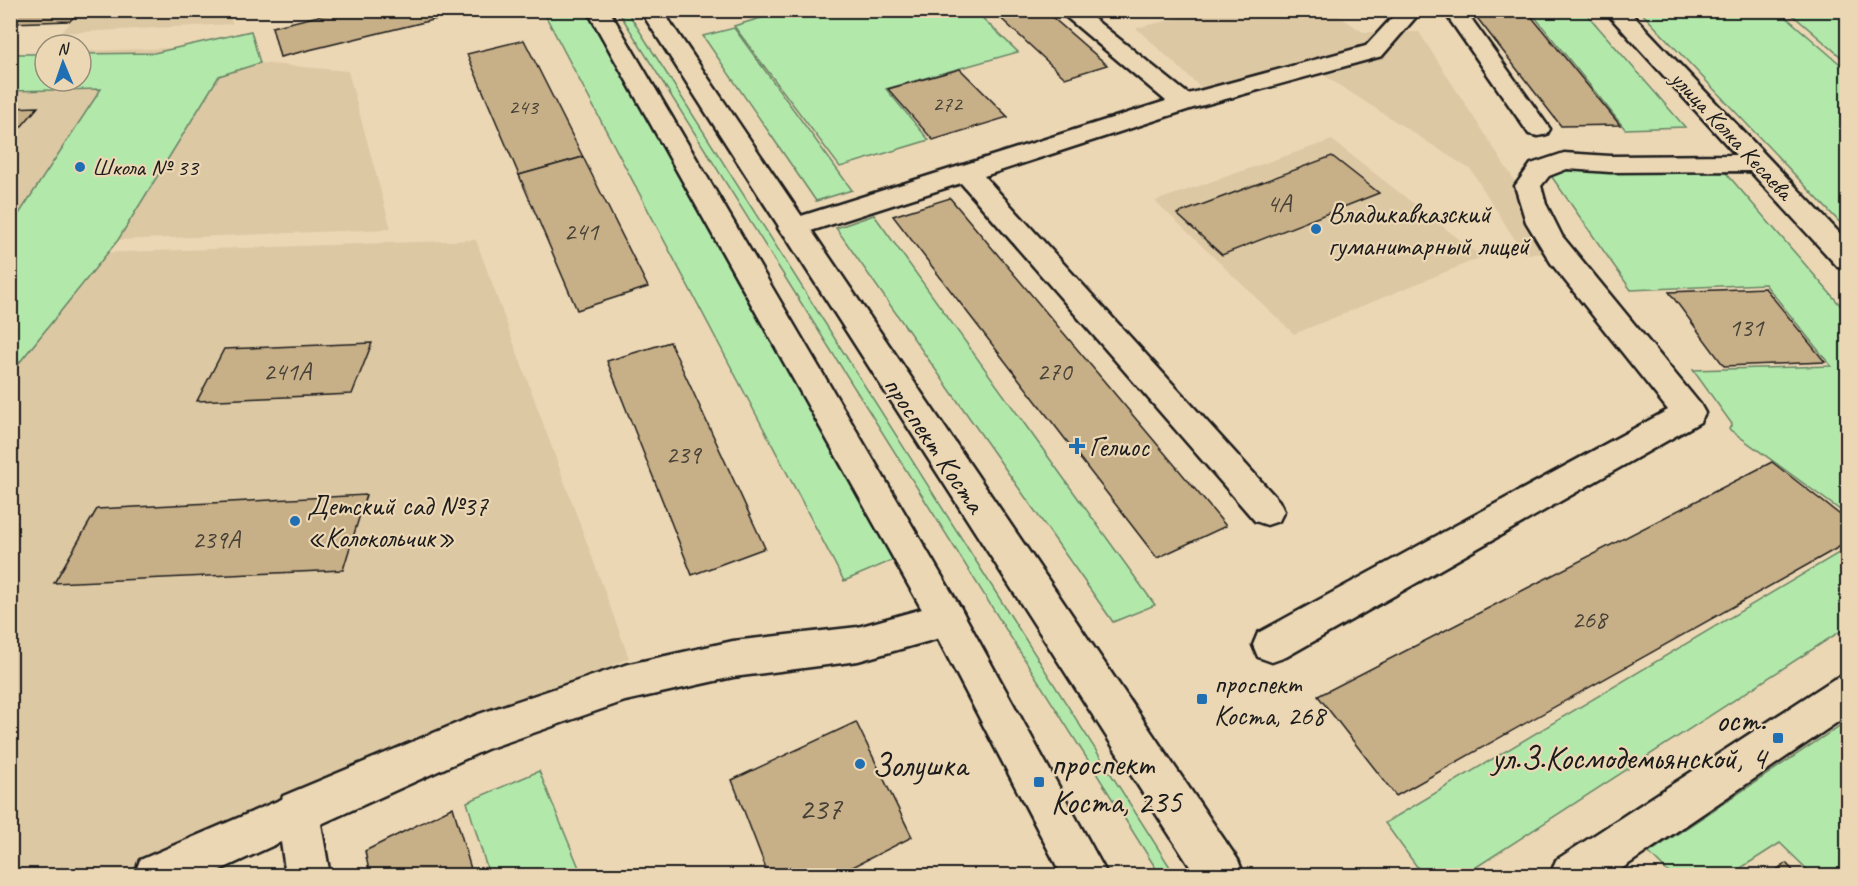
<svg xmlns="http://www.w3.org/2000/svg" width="1858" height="886" viewBox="0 0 1858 886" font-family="Caveat,sans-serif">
<rect width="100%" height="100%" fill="#ecd7b5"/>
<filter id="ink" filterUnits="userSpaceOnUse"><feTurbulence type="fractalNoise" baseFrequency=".0167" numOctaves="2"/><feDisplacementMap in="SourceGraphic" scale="12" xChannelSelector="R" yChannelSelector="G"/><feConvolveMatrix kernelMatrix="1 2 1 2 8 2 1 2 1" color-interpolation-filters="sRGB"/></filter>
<g filter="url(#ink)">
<g fill="#ddc8a4">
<polygon points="81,10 230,11 232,24 61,33"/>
<polygon points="1330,10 1363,32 1419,32 1561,253 1524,254 1471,170 1311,67 1210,96 1136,28 1208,11"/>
<polygon points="228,46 94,253 476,240 629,658 127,875 11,875 10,54 45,52 45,81 81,81 81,51"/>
<polygon points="260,63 348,71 391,229 118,240 220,76"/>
<polygon points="1332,140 1482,257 1294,334 1155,201"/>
</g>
<g fill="#b2e9ab" stroke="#678264" stroke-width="1.5">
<polygon points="543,11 586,11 905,555 844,581"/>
<polygon points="618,11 627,11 1175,875 1160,875"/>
<polygon points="784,11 975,11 1018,52 886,89 929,140 840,167 734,26"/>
<polygon points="1530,11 1584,11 1685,127 1625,129"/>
<polygon points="1640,11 1779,11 1847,70 1847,230"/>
<polygon points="1788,11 1847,11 1847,62"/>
<polygon points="734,28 852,190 816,201 703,36"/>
<polygon points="251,31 260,63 219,76 118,240 11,373 11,226 101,89 11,91 11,54 45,54 45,81 81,81 81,54 154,53"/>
<polygon points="1720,166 1847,313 1847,515 1729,429 1732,424 1693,370 1831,366 1765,284 1631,290 1547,170"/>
<polygon points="874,215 1155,605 1113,622 836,228"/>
<polygon points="1847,548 1847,627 1464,875 1423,875 1385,823"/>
<polygon points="1847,721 1847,865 1833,875 1813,875 1780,843 1730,875 1671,875 1649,853"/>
<polygon points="539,771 582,875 489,875 467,802"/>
</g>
<g fill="#c7af87" stroke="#1c1c1c" stroke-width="1.5">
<polygon points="80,10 70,21 10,23 12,10"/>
<polygon points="344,10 474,10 280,57 272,27"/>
<polygon points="992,10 1044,10 1107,65 1065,78"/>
<polygon points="1471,10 1526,10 1620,125 1561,126"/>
<polygon points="524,40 583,157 519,175 467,54"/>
<polygon points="960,69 1008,117 933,140 888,89"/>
<polygon points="38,107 10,140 10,108"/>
<polygon points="1332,156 1379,193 1222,255 1177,214"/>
<polygon points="583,157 648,287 577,310 519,175"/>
<polygon points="950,198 1226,526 1157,558 893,216"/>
<polygon points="1765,288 1825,362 1724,366 1669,292"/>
<polygon points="670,342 765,548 692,575 607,361"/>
<polygon points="372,343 352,394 197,401 224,349"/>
<polygon points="1772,462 1848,521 1848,542 1396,796 1318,696"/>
<polygon points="366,495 343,570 54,583 97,509"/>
<polygon points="856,722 912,837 835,876 769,876 732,780"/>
<polygon points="453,807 473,876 370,876 365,851"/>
<polygon points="1786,863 1798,876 1768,876"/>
</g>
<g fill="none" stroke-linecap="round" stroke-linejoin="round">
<defs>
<g id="minor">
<polygon points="1058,10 1083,10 1188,94 1366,46 1399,10 1422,10 1382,56 1193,108 984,176 1279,501 1284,511 1279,521 1267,525 1255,521 961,183 792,237 782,234 778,228 782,222 1166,101"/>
<polygon points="1443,10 1465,10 1550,129 1547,134 1538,136 1529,134"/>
<polygon points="1604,10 1628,10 1848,242 1848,269 1838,267 1750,171 1610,172 1567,169 1549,176 1541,186 1546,204 1562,236 1700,404 1705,413 1700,422 1286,657 1272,662 1258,657 1253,645 1258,633 1668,410 1551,263 1526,222 1515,186 1531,164 1564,153 1610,156 1736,155"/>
<polygon points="947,602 960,607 966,619 960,631 947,636 858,661 733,677 625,701 487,749 321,824 330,876 286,876 281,842 207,876 134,876 140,860 282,799 283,796 479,714 625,665 733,641 858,627"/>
<polygon points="1848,674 1848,715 1611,876 1550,876 1556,860 1834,679"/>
</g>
<g id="major">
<polygon points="587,10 609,10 960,607 1108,876 1062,876 934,631"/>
<polygon points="640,10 662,10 1238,860 1244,876 1196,876"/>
</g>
</defs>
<use href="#minor" stroke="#1c1c1c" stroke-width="5"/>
<use href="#major" stroke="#1c1c1c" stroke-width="5"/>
<use href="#minor" fill="#ecd7b5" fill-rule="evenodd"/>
<use href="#major" fill="#ecd7b5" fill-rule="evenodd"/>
</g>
</g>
<g fill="#1f6fb2" stroke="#ecd7b5" stroke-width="2">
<circle cx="80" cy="167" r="6"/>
<circle cx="1316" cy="229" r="6"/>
<path d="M1074 437h6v6h6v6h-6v6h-6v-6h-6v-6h6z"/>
<circle cx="295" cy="521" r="6"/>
<rect x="1196" y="693" width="12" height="12" rx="3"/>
<rect x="1772" y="732" width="12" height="12" rx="3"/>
<circle cx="860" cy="764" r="6"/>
<rect x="1033" y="776" width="12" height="12" rx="3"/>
</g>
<g text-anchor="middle" stroke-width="4.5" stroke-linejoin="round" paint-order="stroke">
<g font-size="22" fill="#474137">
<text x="947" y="111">272</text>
<text x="523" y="114">243</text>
</g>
<g font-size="24" fill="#1c1c1c" stroke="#ecd7b5">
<text transform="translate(1732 135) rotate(47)" y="8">улица Колка Кесаева</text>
</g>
<g font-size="24" fill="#1c1c1c" stroke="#ecd7b5" text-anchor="start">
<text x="92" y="175">Школа № 33</text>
</g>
<g font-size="26" fill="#474137">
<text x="1279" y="212">4А</text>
<text x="581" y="240">241</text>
<text x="1746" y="336">131</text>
<text x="287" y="380">241А</text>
<text x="1054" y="380">270</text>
<text x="683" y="463">239</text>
<text x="216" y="548">239А</text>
<text x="1589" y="628">268</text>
</g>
<g font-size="28" fill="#1c1c1c" stroke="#ecd7b5" text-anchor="start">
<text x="1328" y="223">Владикавказский<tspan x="1328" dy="32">гуманитарный лицей</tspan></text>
<text x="1089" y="456">Гелиос</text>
<text x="307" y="515">Детский сад №37<tspan x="307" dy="32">«Колокольчик»</tspan></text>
<text x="1214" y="693">проспект<tspan x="1214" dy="32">Коста, 268</tspan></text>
</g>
<g font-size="28" fill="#1c1c1c" stroke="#ecd7b5">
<text transform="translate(935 444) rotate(56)" y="10">проспект Коста</text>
</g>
<g font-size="32" fill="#474137">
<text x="820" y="819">237</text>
</g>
<g font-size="33" fill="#1c1c1c" stroke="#ecd7b5" text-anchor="start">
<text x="1766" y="731" text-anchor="end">ост.<tspan x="1766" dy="38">ул.З.Космодемьянской, 4</tspan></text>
<text x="1051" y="775">проспект<tspan x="1051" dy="38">Коста, 235</tspan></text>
<text x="872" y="776">Золушка</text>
</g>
</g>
<rect width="1858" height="886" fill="none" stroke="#ecd7b5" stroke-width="36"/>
<rect x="18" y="18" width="1822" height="850" fill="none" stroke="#1c1c1c" stroke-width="2" filter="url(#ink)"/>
<g transform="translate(63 63) rotate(358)"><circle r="28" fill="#ecd7b5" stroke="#998c78" stroke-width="1.5"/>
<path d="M0-4.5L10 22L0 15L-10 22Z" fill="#1f6fb2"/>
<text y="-9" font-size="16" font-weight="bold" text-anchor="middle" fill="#1c1c1c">N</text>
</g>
</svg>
